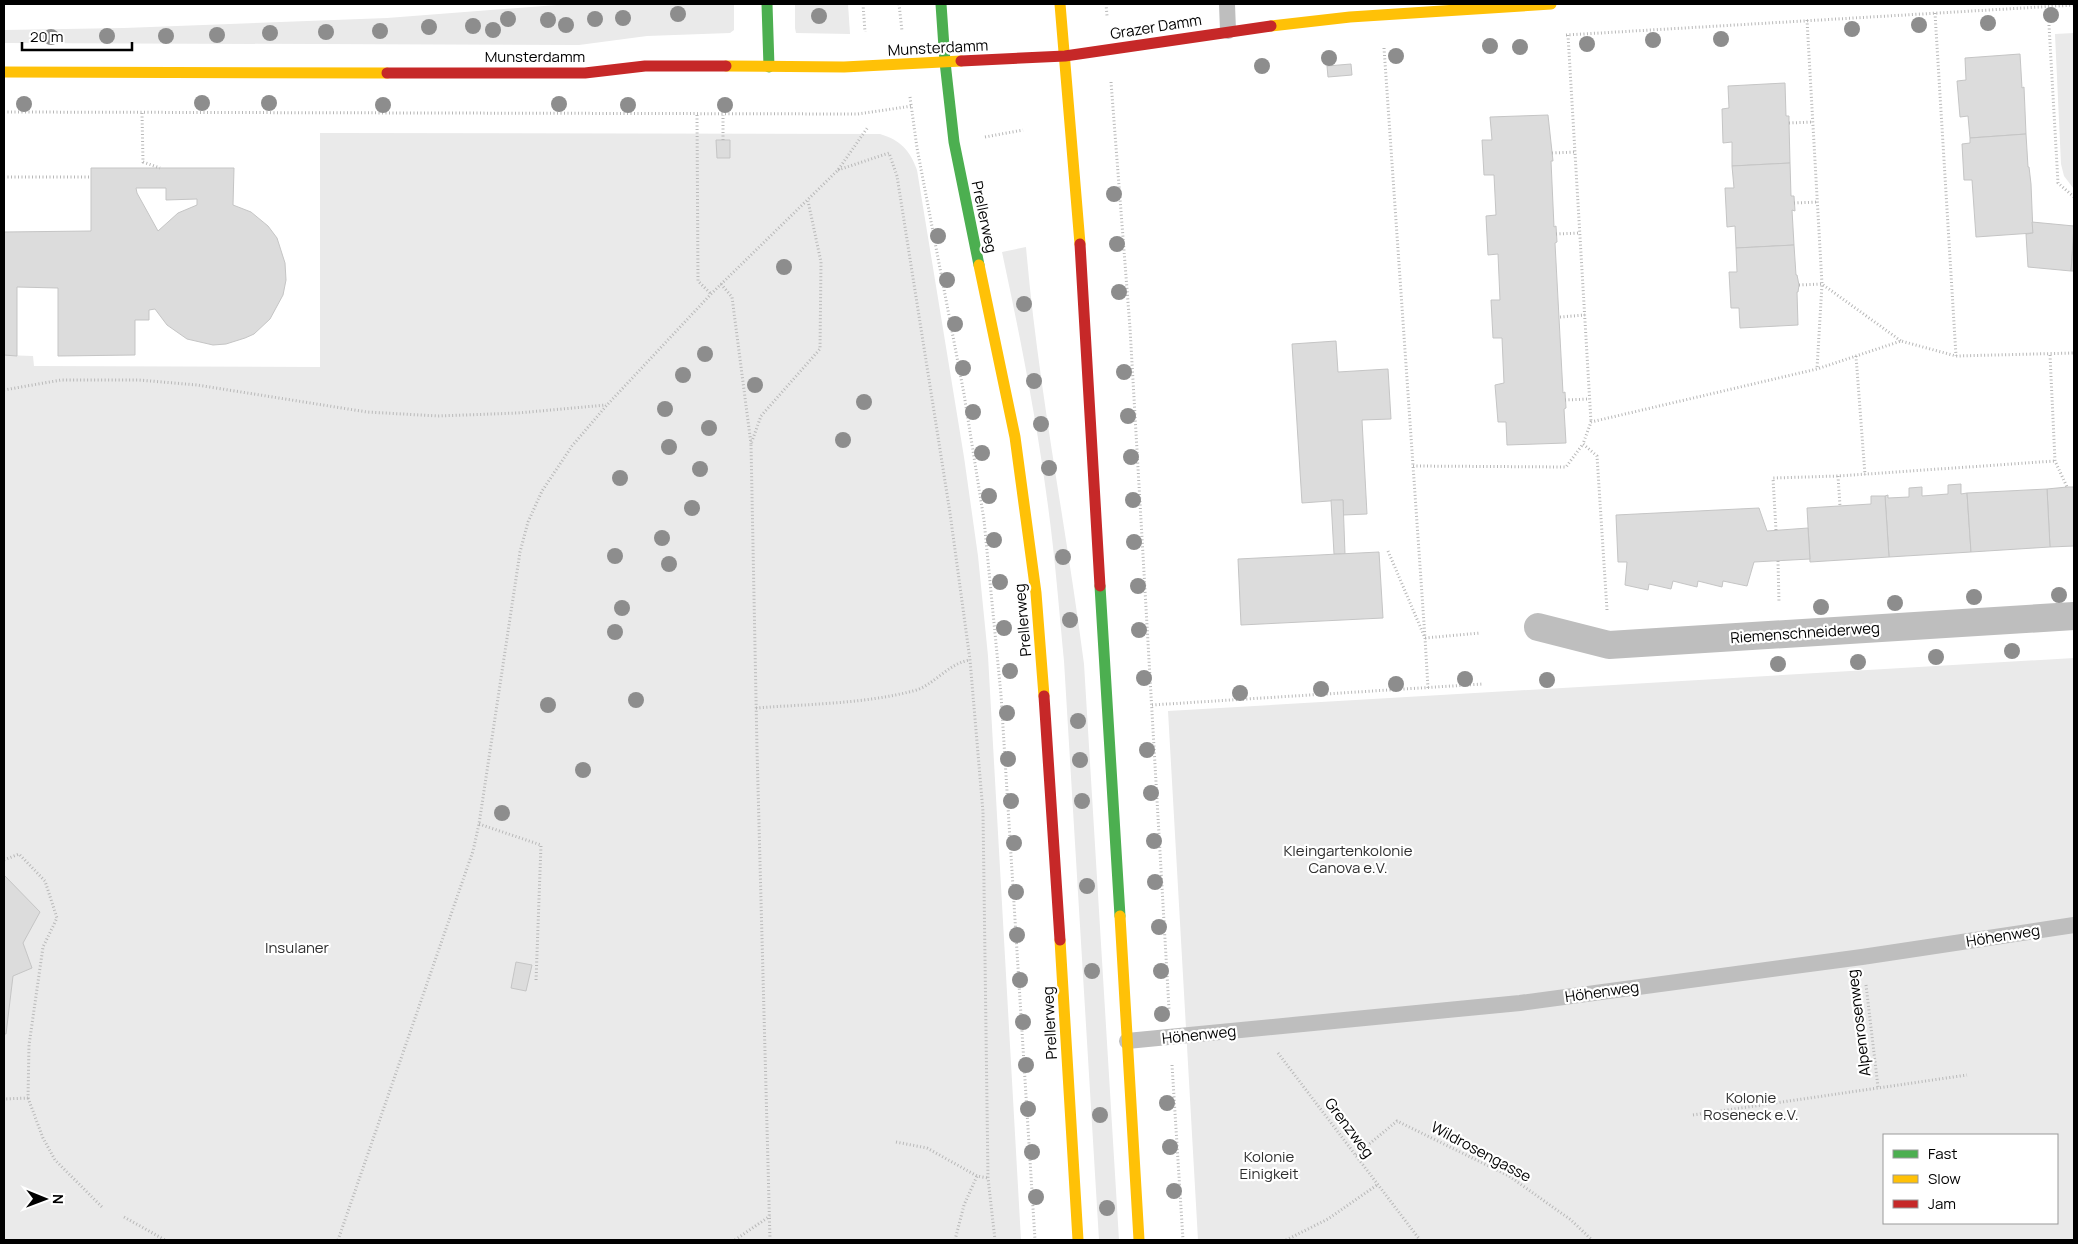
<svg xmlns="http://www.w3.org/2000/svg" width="2078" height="1244" viewBox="0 0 2078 1244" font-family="Manrope,sans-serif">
<rect width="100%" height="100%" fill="#fff"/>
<g fill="#eaeaea" fill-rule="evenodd">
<polygon points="570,4 734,4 734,30 730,33 647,36 579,45 4,43 4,30 124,28 387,18"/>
<polygon points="795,4 848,4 850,34 796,33 795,28"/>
<polygon points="2074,33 2074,189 2064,176 2061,164 2055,34"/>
<path d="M320,133L880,134C900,140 910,150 917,170L964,457L978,556L988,656L1021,1240H4V355L33,356L34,366L320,367Z"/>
<path d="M1026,247C1038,387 1066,525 1084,664L1119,1240H1099L1064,661C1059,609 1055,557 1048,506C1037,421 1020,336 1002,252Z"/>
<path d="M2074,658V1240H1198L1168,711ZM1884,1135H2057V1223H1884Z"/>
</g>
<g fill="#dcdcdc" stroke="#c5c5c5" fill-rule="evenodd">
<polygon points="2020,54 2022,88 2024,87 2026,134 1970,138 1968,116 1960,117 1957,81 1966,80 1965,58"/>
<polygon points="1351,64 1352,75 1328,77 1327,66"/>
<polygon points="1785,83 1786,116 1789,116 1789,123 1790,163 1732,166 1732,142 1723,143 1722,109 1729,108 1728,86"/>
<polygon points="1548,115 1553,161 1551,161 1554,227 1556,226 1557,242 1555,243 1563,393 1565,392 1566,408 1564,409 1566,443 1507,445 1506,422 1498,422 1495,385 1504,383 1502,338 1493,338 1491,300 1500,300 1498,254 1488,255 1486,216 1496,215 1494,175 1484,175 1482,140 1492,140 1490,117"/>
<polygon points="2026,134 2028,167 2029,167 2031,184 2033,233 1976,237 1972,180 1964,180 1962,144 1970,143 1970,138"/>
<polygon points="716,140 730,140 730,158 717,158"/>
<polygon points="1790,163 1791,196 1794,196 1795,211 1792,210 1794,245 1736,248 1735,226 1727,227 1725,188 1734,188 1732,166"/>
<path d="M91,168H234L233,205L251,212L268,226L277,238L285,263L286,280L283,295L270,319L254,334L245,338L226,344L213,345L187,339L167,325L155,309L149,310V320H135V355L58,356V288L17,287V356L4,355V232L91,231ZM136,188H166V200L197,199V205L178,213L158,231L137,193Z"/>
<polygon points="2032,222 2074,226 2071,271 2028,267 2026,234 2033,233"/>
<polygon points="2074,235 2074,271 2071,271"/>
<polygon points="1794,245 1796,275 1797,275 1799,285 1798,292 1797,292 1798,325 1740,328 1739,308 1731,308 1729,272 1737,272 1736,248"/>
<polygon points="1336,341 1338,372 1388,369 1391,419 1362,420 1367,514 1343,515 1343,500 1302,503 1292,344"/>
<polygon points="1961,484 1961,494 1967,493 1971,552 1889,557 1885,496 1888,495 1888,498 1909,497 1909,488 1922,487 1922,496 1948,494 1948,485"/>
<polygon points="2067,487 2074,487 2074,546 2050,547 2047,489"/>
<polygon points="2047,489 2050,547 1971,552 1967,493"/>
<polygon points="1871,496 1885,496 1889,557 1810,562 1807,508 1871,504"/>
<polygon points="1331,500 1343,500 1345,554 1334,554"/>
<polygon points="1759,508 1767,531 1808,528 1810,559 1754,562 1747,586 1723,581 1722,587 1698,581 1697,587 1673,581 1671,589 1649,584 1648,590 1625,585 1627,562 1618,562 1616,515"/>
<polygon points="1379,552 1383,618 1241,625 1238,559"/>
<polygon points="4,875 40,912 23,943 32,968 13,976 6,1034 4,1034"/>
<polygon points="516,962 532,965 526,991 511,988"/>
</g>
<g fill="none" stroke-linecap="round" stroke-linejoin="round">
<g stroke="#b8b8b8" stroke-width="3" stroke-dasharray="1 2.5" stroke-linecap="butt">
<polyline points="863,4 865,32"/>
<polyline points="899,4 902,31"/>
<polyline points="1106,4 1107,16"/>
<polyline points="1935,13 1956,356"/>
<polyline points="1807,20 1822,284 1817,369"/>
<polyline points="2049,25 2058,183 2074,197"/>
<polyline points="1566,35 2074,5"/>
<polyline points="1568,35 1591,422"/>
<polyline points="1384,48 1425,638 1480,633"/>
<polyline points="1111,82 1130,328 1169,1009"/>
<polyline points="910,97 917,148 964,394 984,520 1001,695 1035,1240"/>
<polyline points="4,112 858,114 912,106"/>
<polyline points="142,113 143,162 160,168"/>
<polyline points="697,115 698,281 711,294"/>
<polyline points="1789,123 1813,122"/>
<polyline points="985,137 1023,130"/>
<polyline points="723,140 723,115"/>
<polyline points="1552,153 1576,152"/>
<polyline points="838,170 889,153 897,176 950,513 970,660 983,812 988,1178 995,1240"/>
<polyline points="4,177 91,177"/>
<polyline points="1794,203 1818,202"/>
<polyline points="1556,234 1580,233"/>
<polyline points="721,284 732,297 751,444"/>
<polyline points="1799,285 1822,284 1901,341"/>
<polyline points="1560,317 1585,315"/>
<polyline points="2050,355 2055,461 2067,487"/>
<polyline points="1856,356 1865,475"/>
<polyline points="4,390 61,380 139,380 197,385 367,412 438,416 518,413 606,405"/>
<polyline points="1565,400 1589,399"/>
<polyline points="1413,466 1566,467 1583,444"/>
<polyline points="1838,476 1840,506"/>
<polyline points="1776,530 1773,478 1838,476 2055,461"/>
<polyline points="1388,551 1425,638 1428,688"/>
<polyline points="1778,561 1779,603"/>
<polyline points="1607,610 1597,456 1583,444 1591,422 1817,369 1901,341 1956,356 2074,353"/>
<polyline points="1152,705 1483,684"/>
<path d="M756,708C808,704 863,704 913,691C934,686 948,663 970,660"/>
<polyline points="479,824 541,845 536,981"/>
<polyline points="4,860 19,854 45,881 57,918 43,947 29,1045 28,1098 4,1099"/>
<polyline points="1866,985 1878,1087"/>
<polyline points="1278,1053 1420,1240"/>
<polyline points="1172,1065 1183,1240"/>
<polyline points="28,1098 43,1138 55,1160 102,1207"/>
<polyline points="1693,1115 1967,1075"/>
<polyline points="896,1142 927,1148 977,1176"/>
<polyline points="1356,1155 1397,1121 1509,1176 1571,1220 1592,1240"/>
<polyline points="124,1217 165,1240"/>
<polyline points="338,1240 473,851 479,824 520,552 528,522 542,491 572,446 607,405 711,294 838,170 868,127"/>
<polyline points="735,1240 770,1216"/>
<polyline points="770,1240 757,749 751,444 761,416 820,349 821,262 808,201"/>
<polyline points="955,1240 964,1205 977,1176 988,1178"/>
<polyline points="1286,1240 1328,1219 1377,1185"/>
</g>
<g stroke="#bebebe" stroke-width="16">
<polyline points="1227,4 1228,31"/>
<polyline points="1127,1041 1520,1003 1862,957 2074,925"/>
</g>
<polyline stroke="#bebebe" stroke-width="28" points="1538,627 1609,645 2074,616"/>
<g stroke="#4caf50" stroke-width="11">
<polyline points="767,4 769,67"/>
<polyline points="941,4 945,62 954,142 979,265"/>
<polyline points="1100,586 1120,916"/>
</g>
<g stroke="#ffc107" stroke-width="11">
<polyline points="1060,4 1080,244"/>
<polyline points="1271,26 1350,17 1551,4"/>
<polyline points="726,66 844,67 961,61"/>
<polyline points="4,72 387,73"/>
<polyline points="979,265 1015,437 1036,593 1044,696"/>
<polyline points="1120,916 1139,1240"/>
<polyline points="1060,940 1078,1240"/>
</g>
<g stroke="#c62828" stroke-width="11">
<polyline points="961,61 1065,56 1271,26"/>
<polyline points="387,73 585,73 645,66 726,66"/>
<polyline points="1080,244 1100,586"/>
<polyline points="1044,696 1060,940"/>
</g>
</g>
<g fill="#8d8d8d">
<circle cx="678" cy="14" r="8"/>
<circle cx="2051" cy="15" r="8"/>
<circle cx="819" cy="16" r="8"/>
<circle cx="623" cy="18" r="8"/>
<circle cx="508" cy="19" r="8"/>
<circle cx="595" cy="19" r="8"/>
<circle cx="548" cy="20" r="8"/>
<circle cx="1988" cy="23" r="8"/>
<circle cx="566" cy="25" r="8"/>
<circle cx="1919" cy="25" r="8"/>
<circle cx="473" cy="26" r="8"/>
<circle cx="429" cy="27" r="8"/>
<circle cx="1852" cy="29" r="8"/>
<circle cx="493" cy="30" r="8"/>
<circle cx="380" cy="31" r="8"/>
<circle cx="326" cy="32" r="8"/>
<circle cx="270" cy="33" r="8"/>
<circle cx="217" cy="35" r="8"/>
<circle cx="107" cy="36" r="8"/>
<circle cx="166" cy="36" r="8"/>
<circle cx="51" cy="37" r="8"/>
<circle cx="1721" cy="39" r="8"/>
<circle cx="1653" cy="40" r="8"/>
<circle cx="1587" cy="44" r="8"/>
<circle cx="1490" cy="46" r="8"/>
<circle cx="1520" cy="47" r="8"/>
<circle cx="1396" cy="56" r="8"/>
<circle cx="1329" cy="58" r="8"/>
<circle cx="1262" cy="66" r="8"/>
<circle cx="202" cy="103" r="8"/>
<circle cx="269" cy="103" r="8"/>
<circle cx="24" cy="104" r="8"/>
<circle cx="559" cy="104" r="8"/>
<circle cx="383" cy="105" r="8"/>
<circle cx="628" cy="105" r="8"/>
<circle cx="725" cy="105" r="8"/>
<circle cx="1114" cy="194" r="8"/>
<circle cx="938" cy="236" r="8"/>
<circle cx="1117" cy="244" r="8"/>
<circle cx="784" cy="267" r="8"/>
<circle cx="947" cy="280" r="8"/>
<circle cx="1119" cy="292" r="8"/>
<circle cx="1024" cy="304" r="8"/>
<circle cx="955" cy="324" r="8"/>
<circle cx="705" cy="354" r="8"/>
<circle cx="963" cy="368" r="8"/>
<circle cx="1124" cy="372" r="8"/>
<circle cx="683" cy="375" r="8"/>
<circle cx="1034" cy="381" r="8"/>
<circle cx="755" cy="385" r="8"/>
<circle cx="864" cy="402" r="8"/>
<circle cx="665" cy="409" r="8"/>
<circle cx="973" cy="412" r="8"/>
<circle cx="1128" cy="416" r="8"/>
<circle cx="1041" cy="424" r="8"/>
<circle cx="709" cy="428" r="8"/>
<circle cx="843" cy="440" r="8"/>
<circle cx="669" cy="447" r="8"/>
<circle cx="982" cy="453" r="8"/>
<circle cx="1131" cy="457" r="8"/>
<circle cx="1049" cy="468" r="8"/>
<circle cx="700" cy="469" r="8"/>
<circle cx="620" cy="478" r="8"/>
<circle cx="989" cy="496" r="8"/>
<circle cx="1133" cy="500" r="8"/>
<circle cx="692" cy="508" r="8"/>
<circle cx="662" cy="538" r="8"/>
<circle cx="994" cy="540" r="8"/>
<circle cx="1134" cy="542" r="8"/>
<circle cx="615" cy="556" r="8"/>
<circle cx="1063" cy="557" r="8"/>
<circle cx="669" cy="564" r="8"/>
<circle cx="1000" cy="582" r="8"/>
<circle cx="1138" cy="586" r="8"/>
<circle cx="2059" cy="595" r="8"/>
<circle cx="1974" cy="597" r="8"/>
<circle cx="1895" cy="603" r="8"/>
<circle cx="1821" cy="607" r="8"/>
<circle cx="622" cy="608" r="8"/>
<circle cx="1070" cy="620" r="8"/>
<circle cx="1004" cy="628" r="8"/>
<circle cx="1139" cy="630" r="8"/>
<circle cx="615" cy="632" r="8"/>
<circle cx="2012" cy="651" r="8"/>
<circle cx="1936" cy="657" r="8"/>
<circle cx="1858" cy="662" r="8"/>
<circle cx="1778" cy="664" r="8"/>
<circle cx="1010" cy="671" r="8"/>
<circle cx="1144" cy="678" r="8"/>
<circle cx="1465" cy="679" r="8"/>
<circle cx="1547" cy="680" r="8"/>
<circle cx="1396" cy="684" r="8"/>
<circle cx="1321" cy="689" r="8"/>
<circle cx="1240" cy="693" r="8"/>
<circle cx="636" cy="700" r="8"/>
<circle cx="548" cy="705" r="8"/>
<circle cx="1007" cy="713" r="8"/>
<circle cx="1078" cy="721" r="8"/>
<circle cx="1147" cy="750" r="8"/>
<circle cx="1008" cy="759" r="8"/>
<circle cx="1080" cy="760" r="8"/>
<circle cx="583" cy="770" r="8"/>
<circle cx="1151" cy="793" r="8"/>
<circle cx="1011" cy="801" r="8"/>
<circle cx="1082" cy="801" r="8"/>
<circle cx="502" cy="813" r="8"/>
<circle cx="1154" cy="841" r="8"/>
<circle cx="1014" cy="843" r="8"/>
<circle cx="1155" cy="882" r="8"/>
<circle cx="1087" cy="886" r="8"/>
<circle cx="1016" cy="892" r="8"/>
<circle cx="1159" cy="927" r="8"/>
<circle cx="1017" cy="935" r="8"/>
<circle cx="1092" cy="971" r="8"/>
<circle cx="1161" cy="971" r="8"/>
<circle cx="1020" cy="980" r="8"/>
<circle cx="1162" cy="1014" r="8"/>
<circle cx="1023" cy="1022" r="8"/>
<circle cx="1026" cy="1065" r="8"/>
<circle cx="1167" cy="1103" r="8"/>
<circle cx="1028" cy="1109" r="8"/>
<circle cx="1100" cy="1115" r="8"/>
<circle cx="1170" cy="1147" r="8"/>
<circle cx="1032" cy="1152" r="8"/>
<circle cx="1174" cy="1191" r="8"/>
<circle cx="1036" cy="1197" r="8"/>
<circle cx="1107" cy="1208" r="8"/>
</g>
<g text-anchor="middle" stroke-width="4.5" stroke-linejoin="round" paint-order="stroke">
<g font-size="15" fill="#000" stroke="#fff">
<text transform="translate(1156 27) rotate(-9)" y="5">Grazer Damm</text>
<text transform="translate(938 48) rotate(-3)" y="5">Munsterdamm</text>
<text x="535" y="62">Munsterdamm</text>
<text transform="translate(984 217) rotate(78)" y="5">Prellerweg</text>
<text transform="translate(1023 620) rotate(-95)" y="5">Prellerweg</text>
<text transform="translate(1805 633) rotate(-4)" y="5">Riemenschneiderweg</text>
<text transform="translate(2003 936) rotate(-9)" y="5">Höhenweg</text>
<text transform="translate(1602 992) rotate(-8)" y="5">Höhenweg</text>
<text transform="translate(1050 1023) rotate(-93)" y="5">Prellerweg</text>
<text transform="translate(1859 1023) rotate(-97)" y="5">Alpenrosenweg</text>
<text transform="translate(1199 1035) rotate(-6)" y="5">Höhenweg</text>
<text transform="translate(1349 1128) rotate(53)" y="5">Grenzweg</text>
<text transform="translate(1481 1152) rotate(28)" y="5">Wildrosengasse</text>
</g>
<g font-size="15" fill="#2f2f2f" stroke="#fff">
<text x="1348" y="856">Kleingartenkolonie<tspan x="1348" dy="17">Canova e.V.</tspan></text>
<text x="297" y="953">Insulaner</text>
<text x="1751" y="1103">Kolonie<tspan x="1751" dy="17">Roseneck e.V.</tspan></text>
<text x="1269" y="1162">Kolonie<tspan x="1269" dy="17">Einigkeit</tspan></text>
</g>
</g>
<rect width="2078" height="1244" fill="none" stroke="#000000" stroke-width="10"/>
<rect x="1883" y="1134" width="175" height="90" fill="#ffffff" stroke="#999999"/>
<rect x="1893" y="1150" width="25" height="8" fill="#4caf50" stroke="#999999"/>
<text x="1928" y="1159" font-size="15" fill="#000000">Fast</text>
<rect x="1893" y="1175" width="25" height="8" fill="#ffc107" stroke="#999999"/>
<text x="1928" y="1184" font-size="15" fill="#000000">Slow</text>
<rect x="1893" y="1200" width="25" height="8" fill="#c62828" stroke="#999999"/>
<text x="1928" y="1209" font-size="15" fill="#000000">Jam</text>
<g transform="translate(45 1199) rotate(91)" stroke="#ffffff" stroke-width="4" paint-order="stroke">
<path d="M0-4L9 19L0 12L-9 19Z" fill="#000000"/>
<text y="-8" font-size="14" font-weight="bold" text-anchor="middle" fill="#000000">N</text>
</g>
<path d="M22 42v8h110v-8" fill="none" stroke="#000000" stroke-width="2.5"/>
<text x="30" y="42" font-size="15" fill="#000000" stroke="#ffffff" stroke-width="4" paint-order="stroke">20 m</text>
</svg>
